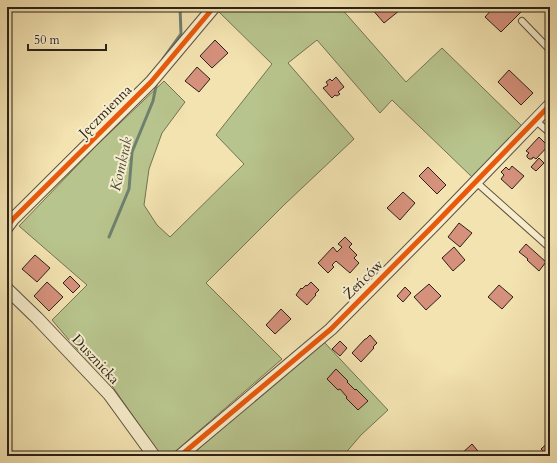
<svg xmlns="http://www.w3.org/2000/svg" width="557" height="463" viewBox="0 0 557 463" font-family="Cardo,serif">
<rect width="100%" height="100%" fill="#f3e3b1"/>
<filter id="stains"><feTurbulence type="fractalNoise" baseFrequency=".005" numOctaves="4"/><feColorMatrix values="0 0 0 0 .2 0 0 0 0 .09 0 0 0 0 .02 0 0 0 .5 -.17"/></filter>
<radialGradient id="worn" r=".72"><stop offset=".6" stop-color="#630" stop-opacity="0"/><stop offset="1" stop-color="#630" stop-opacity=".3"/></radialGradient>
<g fill="#b8c48d" stroke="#727354">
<polygon points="223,7 340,7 406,82 442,48 524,128 473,178 392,100 380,113 317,40 288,63 354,139 285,204 206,283 282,359 170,456 161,456 110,383 75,347 52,320 87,285 19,226 96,146 164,81 185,102 162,133 149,169 144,205 157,225 170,237 244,164 216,135 272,64 219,12"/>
<polygon points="324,342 388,410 361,435 343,456 190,456"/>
</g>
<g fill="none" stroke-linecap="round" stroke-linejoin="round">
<g stroke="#6f806f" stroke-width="3">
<polyline points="163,59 181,34 180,7"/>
<polyline points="109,237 129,189 132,152 153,101 157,81"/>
</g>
</g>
<g fill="#d6917c" stroke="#2b221a">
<polygon points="371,7 397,7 400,10 384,23 371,8"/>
<polygon points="494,7 518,7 522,11 501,32 485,17"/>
<polygon points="215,40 228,53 212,68 200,56"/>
<polygon points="197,67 210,79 199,92 185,81"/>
<polygon points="509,70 533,93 521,105 498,82"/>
<polygon points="336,77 344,87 338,92 340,94 337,96 335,95 332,98 323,88 328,85 326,82 330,79 332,81"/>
<polygon points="539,137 548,146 536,159 533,157 532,159 529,159 527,157 527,155 529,153 526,151"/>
<polygon points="539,158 544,163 536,171 531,167"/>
<polygon points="512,166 524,176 512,189 501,179 504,175 501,172 506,167 509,170"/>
<polygon points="428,167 446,185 437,194 419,176"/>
<polygon points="403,192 415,203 400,220 387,208"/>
<polygon points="459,223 472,233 460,247 448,237"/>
<polygon points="345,237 352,244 349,247 357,255 354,258 359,263 350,273 336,261 332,265 334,267 328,273 318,263 333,247 337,252 342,247 338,244"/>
<polygon points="526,244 546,262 539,271 527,260 528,259 519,252"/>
<polygon points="454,247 465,260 453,271 442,258"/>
<polygon points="35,255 50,268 37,282 22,269"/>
<polygon points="70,276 80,286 73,293 63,283"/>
<polygon points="47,282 63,297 49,311 34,296"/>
<polygon points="311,282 319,290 315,294 316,295 307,305 296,295 301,288 302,289 306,285 307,286"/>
<polygon points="429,284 441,296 426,310 414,297"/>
<polygon points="499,285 513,297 502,309 488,297"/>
<polygon points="405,287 411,293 403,302 397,296"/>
<polygon points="281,309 291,319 275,334 266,325"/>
<polygon points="370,335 377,343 373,347 374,348 361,362 352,353 365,339 366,339"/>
<polygon points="340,341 347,348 340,356 332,349"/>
<polygon points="336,369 348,381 347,382 355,390 356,389 368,401 358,410 346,398 347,397 340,389 338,390 327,379"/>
<polygon points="550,441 550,456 548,456 541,449"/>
<polygon points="472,444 482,456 459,456"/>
</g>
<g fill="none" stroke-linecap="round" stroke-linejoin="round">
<defs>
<g id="lane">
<polyline points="522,21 550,50"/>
<polyline points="536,121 550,133"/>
<polyline points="476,182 550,248"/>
</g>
<g id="street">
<polyline points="7,227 13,219 151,82 214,7"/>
<polyline points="7,289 37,318 109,394 154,456"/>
<polyline points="180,456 331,329 434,225 550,105"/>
</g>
</defs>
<use href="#lane" stroke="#5d5240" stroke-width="8"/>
<use href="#street" stroke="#5d5240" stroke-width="14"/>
<use href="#lane" stroke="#f7edcc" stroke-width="6"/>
<use href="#street" stroke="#f7edcc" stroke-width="12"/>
<defs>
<g id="cycleway">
<polyline points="7,227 13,219 151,82 214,7"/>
<polyline points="180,456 331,329 434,225 550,105"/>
</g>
</defs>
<use href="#cycleway" stroke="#f7edcc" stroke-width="8"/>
<use href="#cycleway" stroke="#e8590c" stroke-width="5"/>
</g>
<g text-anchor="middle" stroke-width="4" stroke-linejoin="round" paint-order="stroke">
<g font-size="14" fill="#2b221a" stroke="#f7edcc">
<text transform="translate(105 111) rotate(-45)" y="5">Jęczmienna</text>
<text transform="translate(363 279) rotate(-45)" y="5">Żeńców</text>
<text transform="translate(96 359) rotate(47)" y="5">Dusznicka</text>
</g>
<g font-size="15" font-style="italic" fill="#4d5144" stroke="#f7edcc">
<text transform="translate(121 164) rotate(-77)" y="5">Komkrak</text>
</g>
</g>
<rect width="557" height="463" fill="none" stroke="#f3e3b1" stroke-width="24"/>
<rect x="8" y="8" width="541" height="447" fill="none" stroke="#2b221a" stroke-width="2"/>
<rect x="12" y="12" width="533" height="439" fill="none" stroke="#2b221a"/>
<path d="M28 44v6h78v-6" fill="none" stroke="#2b221a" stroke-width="2"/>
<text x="34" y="44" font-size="12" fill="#2b221a" stroke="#f7edcc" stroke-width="3" paint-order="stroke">50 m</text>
<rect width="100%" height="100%" filter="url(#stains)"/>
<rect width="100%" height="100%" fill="url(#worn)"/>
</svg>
